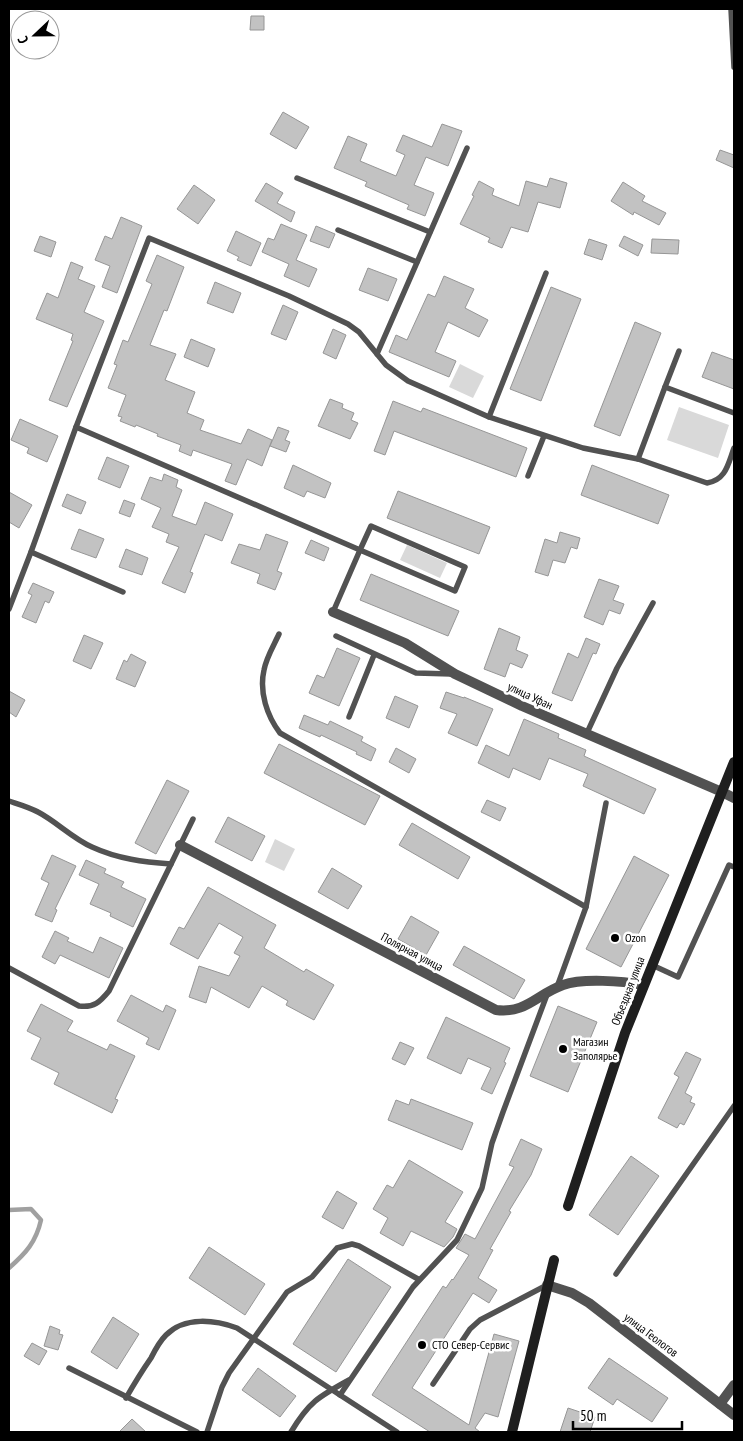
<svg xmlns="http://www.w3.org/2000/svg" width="743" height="1441" viewBox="0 0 743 1441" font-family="'PT Sans Narrow',sans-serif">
<rect width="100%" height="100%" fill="#fff"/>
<g fill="#d9d9d9">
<polygon points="460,364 484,376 473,398 449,387"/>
<polygon points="679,407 729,425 718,458 667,440"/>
<polygon points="407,545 447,563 440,578 400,560"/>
<polygon points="275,839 295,849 284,871 265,862"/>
</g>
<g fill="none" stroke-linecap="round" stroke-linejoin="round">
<path stroke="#a0a0a0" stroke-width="4.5" d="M9,1210L31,1209L41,1220C36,1242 26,1253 9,1268"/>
</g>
<g fill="#c2c2c2" stroke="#969696">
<polygon points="251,16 264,16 264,30 250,30"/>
<polygon points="283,112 309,127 296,149 270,134"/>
<polygon points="442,124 462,131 448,166 426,157 414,185 434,193 425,216 407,209 409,205 365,186 367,182 334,168 348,136 367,144 360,161 396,176 405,155 396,151 403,135 432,147"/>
<polygon points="720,150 734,155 734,168 716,160"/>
<polygon points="550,178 567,183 560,208 538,202 528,232 511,227 502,248 488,242 490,238 460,224 474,196 472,195 479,181 494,189 492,195 519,206 526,181 547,187"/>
<polygon points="623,182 645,196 642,201 666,213 659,225 634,212 633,215 611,201"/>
<polygon points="266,183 283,193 277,203 295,212 291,222 255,201"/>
<polygon points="194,185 215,200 198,224 177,209"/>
<polygon points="121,217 142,226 117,293 102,287 110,266 95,260 105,236 112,239"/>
<polygon points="281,224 307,235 296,260 317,269 309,287 284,276 289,264 262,252 268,238 274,240"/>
<polygon points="316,226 335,234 329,248 310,241"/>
<polygon points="236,231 261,243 251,266 237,260 239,257 227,251"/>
<polygon points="40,236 56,242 51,257 34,251"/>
<polygon points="624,236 643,245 638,256 619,246"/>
<polygon points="589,239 607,245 602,260 584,254"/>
<polygon points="652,239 679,240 678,254 651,253"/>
<polygon points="157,255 184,267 167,311 164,310 150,345 176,354 165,380 195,392 187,413 204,420 200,430 241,444 248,429 272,440 262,466 247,459 236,485 225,481 232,464 193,450 191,456 179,451 181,445 157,436 158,434 136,425 135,427 120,421 122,417 118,416 126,395 108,388 117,365 114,364 123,340 128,342 152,284 146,281"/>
<polygon points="71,262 83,267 78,279 95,286 84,312 104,321 67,407 49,400 73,341 71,340 73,334 36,319 47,293 58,298"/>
<polygon points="368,268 397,279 388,301 359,290"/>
<polygon points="444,276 474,289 465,308 488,320 479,337 448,322 435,352 456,361 449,377 389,352 396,335 407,340 428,294 435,297"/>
<polygon points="215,282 241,293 233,313 207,303"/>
<polygon points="551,287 581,299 541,401 510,389"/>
<polygon points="283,305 298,312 286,340 271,334"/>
<polygon points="635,322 661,333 620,436 594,426"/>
<polygon points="333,329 346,335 336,359 323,353"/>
<polygon points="191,339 215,349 208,367 184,357"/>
<polygon points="712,352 734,360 734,389 702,377"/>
<polygon points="330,399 343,404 342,408 354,413 351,420 358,423 350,439 318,426"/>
<polygon points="393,401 421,412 423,408 527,448 516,477 394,431 385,455 374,451"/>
<polygon points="20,419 58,436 47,462 27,453 29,448 11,440"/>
<polygon points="278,427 289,431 285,440 290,442 286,452 270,446"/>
<polygon points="107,457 129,466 120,488 98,479"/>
<polygon points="293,465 331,483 325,498 307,491 304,497 284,488"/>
<polygon points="592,465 669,495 658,524 581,495"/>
<polygon points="164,474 178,480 176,487 182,490 172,516 196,525 205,502 233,514 222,541 205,534 190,572 193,573 185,593 162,583 179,547 166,542 169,534 152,527 161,508 141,499 150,477 162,481"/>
<polygon points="398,491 490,527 479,554 387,518"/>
<polygon points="9,492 32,505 19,528 9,522"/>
<polygon points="67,494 86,502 81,514 62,506"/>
<polygon points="124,500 135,504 130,517 119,513"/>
<polygon points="79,529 104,539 96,558 71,549"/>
<polygon points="560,532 580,538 577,549 571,547 565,563 553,560 548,576 535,572 545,539 557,543"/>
<polygon points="266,534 288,542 277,571 282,573 275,590 257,583 260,574 231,563 239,544 260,550"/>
<polygon points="311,540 329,548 324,561 305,553"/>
<polygon points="126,549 148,558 142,575 119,567"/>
<polygon points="371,574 459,611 448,636 360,600"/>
<polygon points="599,579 619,586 613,600 624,604 620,614 609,610 603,625 584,617"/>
<polygon points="33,583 54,592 49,603 45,601 36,623 22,617 32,595 28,593"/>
<polygon points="499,628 520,637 516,650 528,655 522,668 510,663 505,677 484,669"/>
<polygon points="84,635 103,643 91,669 73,661"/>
<polygon points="586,638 600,644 596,654 593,653 572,701 552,693 568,653 578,658"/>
<polygon points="337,648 360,658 339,706 309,693 317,675 324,678"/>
<polygon points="131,654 146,662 135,687 116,679 124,660 127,662"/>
<polygon points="9,691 25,700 16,717 9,712"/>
<polygon points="446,692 464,698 464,697 493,709 477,746 448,733 457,714 440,708"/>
<polygon points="395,696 418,706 409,728 386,718"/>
<polygon points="304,715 328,725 330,721 363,737 361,741 376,749 371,761 356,754 357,752 321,735 320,737 299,728"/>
<polygon points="524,719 559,734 558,738 586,750 584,756 656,789 644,814 583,786 588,774 549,758 540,780 513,768 509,778 478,763 486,745 509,756"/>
<polygon points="279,744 380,796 365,825 264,773"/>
<polygon points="396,748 416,759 409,773 389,762"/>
<polygon points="167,780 189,791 156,854 135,843"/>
<polygon points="487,800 506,808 500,821 481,812"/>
<polygon points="228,817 265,836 252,861 215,842"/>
<polygon points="412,823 470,857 458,879 399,845"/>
<polygon points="52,855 76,866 55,909 57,910 52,922 35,915 49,883 41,879"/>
<polygon points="634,856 669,875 621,967 586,949"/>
<polygon points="86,860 106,869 104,873 124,882 121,887 146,899 133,927 110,916 111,913 90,904 99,884 79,875"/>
<polygon points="332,868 362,886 348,909 318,892"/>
<polygon points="208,887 276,925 264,948 304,972 306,969 334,985 314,1020 286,1005 288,1001 262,986 249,1008 211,987 206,1003 189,997 199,966 229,976 240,956 234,953 243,937 219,923 198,959 170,944 179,927 184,929"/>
<polygon points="411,916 439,932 426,955 398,939"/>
<polygon points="55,931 69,938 67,941 93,953 100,937 123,948 109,978 60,955 55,964 42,957"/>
<polygon points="464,946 525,980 514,999 453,965"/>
<polygon points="131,995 163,1012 166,1005 176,1010 159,1050 146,1044 149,1038 117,1021"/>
<polygon points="41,1004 73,1021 67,1031 107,1050 110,1044 135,1056 115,1099 118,1100 112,1113 54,1084 59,1073 31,1059 41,1038 27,1031"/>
<polygon points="558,1006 597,1022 568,1092 530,1076"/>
<polygon points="446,1017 510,1048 504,1062 506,1063 492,1094 481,1089 491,1068 468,1058 461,1074 427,1058"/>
<polygon points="400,1042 414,1048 405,1065 392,1059"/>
<polygon points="686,1052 701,1059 685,1093 692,1097 690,1102 695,1104 684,1125 680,1123 677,1128 658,1118 679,1077 674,1074"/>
<polygon points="411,1099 473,1123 462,1150 388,1120 396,1100 409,1105"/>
<polygon points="521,1139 542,1149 531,1175 509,1211 511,1212 490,1249 493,1250 478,1278 497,1290 489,1303 473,1293 412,1388 469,1425 494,1334 519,1341 498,1417 485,1413 475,1428 480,1432 430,1432 372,1395 443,1286 446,1288 452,1279 453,1280 469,1255 456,1248 465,1234 475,1239 514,1167 509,1165"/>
<polygon points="631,1156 659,1176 618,1235 589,1215"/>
<polygon points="409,1160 463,1192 445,1222 457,1229 453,1237 444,1247 411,1231 403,1246 380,1233 388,1218 373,1209 387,1185 393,1188"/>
<polygon points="337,1191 357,1203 343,1229 322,1217"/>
<polygon points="209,1247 265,1284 245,1315 189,1278"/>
<polygon points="348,1259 391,1287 336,1372 293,1344"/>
<polygon points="113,1317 139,1334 117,1369 91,1352"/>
<polygon points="50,1326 60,1330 59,1334 63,1335 58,1350 44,1346"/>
<polygon points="32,1343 47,1351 39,1365 24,1356"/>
<polygon points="609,1358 668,1398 652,1422 617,1399 613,1405 588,1388"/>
<polygon points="258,1368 296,1396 280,1417 242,1390"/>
<polygon points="568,1408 595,1417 590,1432 560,1432"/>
<polygon points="132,1419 146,1432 119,1432"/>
</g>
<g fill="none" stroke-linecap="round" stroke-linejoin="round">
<g stroke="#525252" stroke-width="5.5">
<polyline points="731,9 734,67"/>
<path d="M467,148L377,354L386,365L408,381L489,417L583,448L638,459L707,483C726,480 728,464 734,448"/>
<polyline points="297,178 430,232"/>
<polyline points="338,230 417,262"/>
<polyline points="679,351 665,387 734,413"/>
<polyline points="489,417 546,273"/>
<polyline points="76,427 149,238 289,296 348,324 359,332 377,354"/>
<polyline points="638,459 665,387"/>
<polyline points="528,476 544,436"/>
<polyline points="31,552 123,592"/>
<polyline points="9,609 31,552 76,427 360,550 371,526 465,567 455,591 360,550 333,612"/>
<path d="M279,634C274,645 266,658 264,670C259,692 267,716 280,733L586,907L557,987"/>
<polyline points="336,636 416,673 451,674"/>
<polyline points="349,717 374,655"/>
<polyline points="586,735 617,668 653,603"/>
<path d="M9,801C18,804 29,807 38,812C57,822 72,838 92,847C118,859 144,862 171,864"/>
<polyline points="586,907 606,803"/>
<polyline points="652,965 678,977 729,865 734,867"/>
<path d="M9,968L79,1006C94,1008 100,1002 109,991L193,819"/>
<polyline points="616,1274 734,1106"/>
<polyline points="69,1368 197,1432"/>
<polyline points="433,1384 470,1329 480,1320 547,1285"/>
<path d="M126,1398C134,1384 142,1371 151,1358C155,1350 160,1341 166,1335C185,1316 215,1320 237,1328L340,1395"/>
<polyline points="207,1432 222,1387 229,1373 287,1292 312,1277 337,1248 352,1244 359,1246 418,1279"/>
<path d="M291,1432C309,1402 318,1397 349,1380"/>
<polyline points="397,1432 340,1395 413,1287 457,1240 482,1188 492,1143 503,1112 548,992"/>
</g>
<g stroke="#525252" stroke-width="10">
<polyline points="333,612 405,643 455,674 522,706 722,792"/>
<path d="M180,845L496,1010C526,1014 537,994 563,985C582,978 623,981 643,985"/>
<polyline points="547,1285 572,1293 589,1303 734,1415"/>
<polyline points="720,1404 734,1385"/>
</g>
<polyline stroke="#525252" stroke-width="10" points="722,792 734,798"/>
<g stroke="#1f1f1f" stroke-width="10">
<polyline points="568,1206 625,1033 734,762"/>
<polyline points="512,1432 554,1260"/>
</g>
</g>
<g fill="#000" stroke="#fff" stroke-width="2">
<circle cx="615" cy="938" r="5"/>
<circle cx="563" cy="1049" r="5"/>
<circle cx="422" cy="1345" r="5"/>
</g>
<g text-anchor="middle" stroke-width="5" stroke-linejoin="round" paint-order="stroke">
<g font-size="12" fill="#000" stroke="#fff">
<text transform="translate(530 696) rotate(25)" y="4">улица Уфан</text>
<text transform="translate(412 952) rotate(28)" y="4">Полярная улица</text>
<text transform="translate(628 991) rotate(-69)" y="4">Объездная улица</text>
<text transform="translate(651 1335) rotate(37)" y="4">улица Геологов</text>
</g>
<g font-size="12" fill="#000" stroke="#fff" text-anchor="start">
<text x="625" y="942">Ozon</text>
<text x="573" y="1046">Магазин<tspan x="573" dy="14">Заполярье</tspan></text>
<text x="432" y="1349">СТО Север-Сервис</text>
</g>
</g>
<rect width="743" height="1441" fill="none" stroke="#000000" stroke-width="20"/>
<g transform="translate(35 35) rotate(248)"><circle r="24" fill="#ffffff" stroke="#999999"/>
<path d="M0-4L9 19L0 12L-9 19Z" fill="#000000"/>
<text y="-8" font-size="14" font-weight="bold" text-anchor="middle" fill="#000000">С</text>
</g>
<path d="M573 1421v8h109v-8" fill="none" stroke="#000000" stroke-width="2.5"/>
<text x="580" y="1421" font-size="15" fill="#000000" stroke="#ffffff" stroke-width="4" paint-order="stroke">50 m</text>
</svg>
